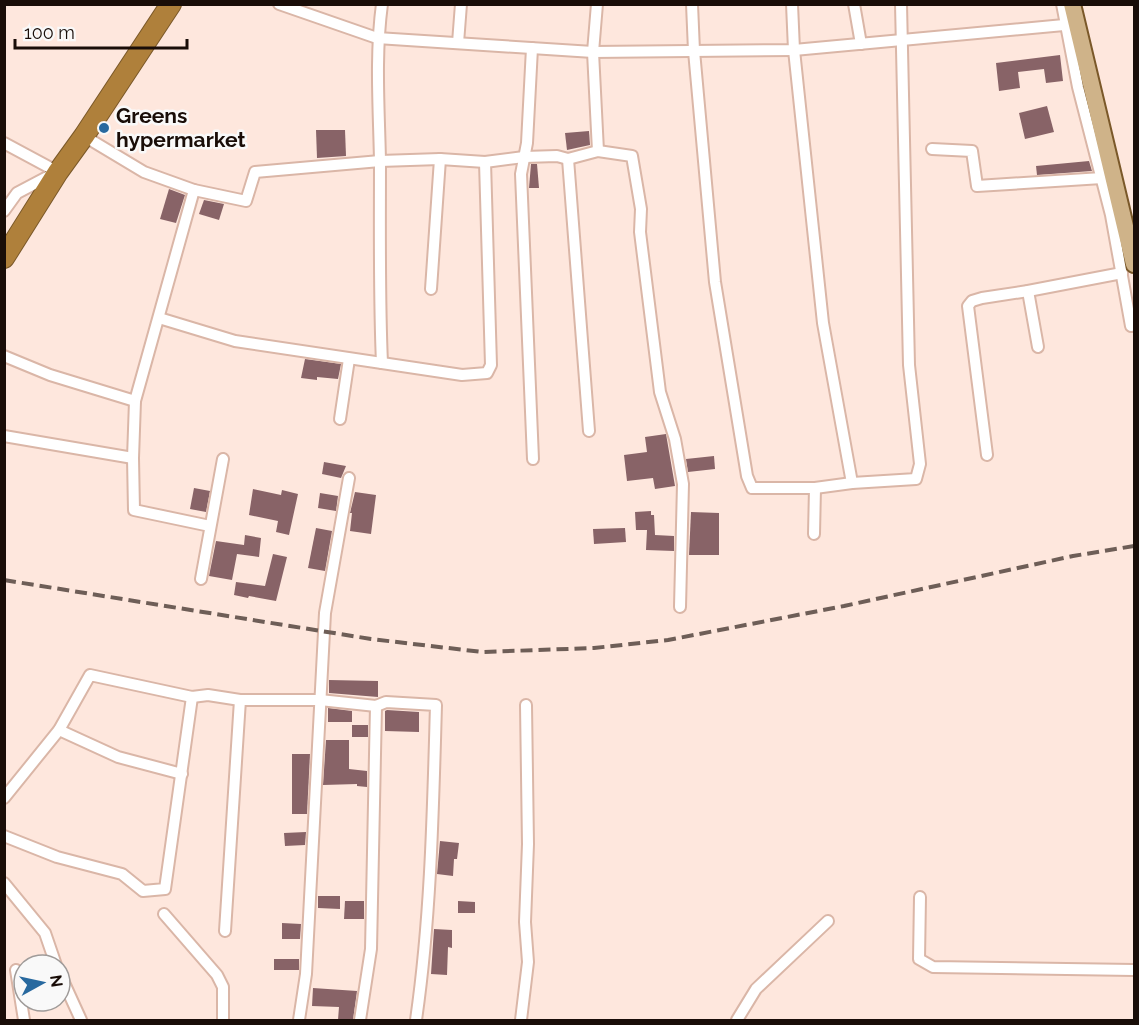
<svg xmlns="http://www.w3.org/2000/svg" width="1139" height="1025" viewBox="0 0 1139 1025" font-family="Raleway,sans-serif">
<rect width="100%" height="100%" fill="#fee7dd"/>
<g fill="#886367">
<polygon points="1060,55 1063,81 1046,83 1044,69 1018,72 1020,88 999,91 996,63"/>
<polygon points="1047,106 1054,132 1025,139 1019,113"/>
<polygon points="316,130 345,130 346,156 317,158"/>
<polygon points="589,131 590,145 567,150 565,133"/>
<polygon points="1089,161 1092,171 1037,175 1036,166"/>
<polygon points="531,164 537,164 539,188 529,188"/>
<polygon points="169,189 185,195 176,223 160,219"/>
<polygon points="204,200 224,204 219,220 199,214"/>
<polygon points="305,359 341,364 338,379 317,377 317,380 301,378"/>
<polygon points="666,434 675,486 655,489 653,478 627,481 624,455 647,452 645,437"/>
<polygon points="714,456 715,469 688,472 686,459"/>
<polygon points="324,462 346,466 341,478 322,474"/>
<polygon points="194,488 210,491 206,512 190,509"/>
<polygon points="253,489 281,495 282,490 298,494 289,535 276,532 278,521 249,515"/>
<polygon points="355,492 376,495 371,534 350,531 352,513 350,513"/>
<polygon points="320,493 338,496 336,511 318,508"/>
<polygon points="651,511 651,515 654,515 655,535 674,536 674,551 646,550 647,530 636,530 635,512"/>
<polygon points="691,512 719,513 719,555 689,555"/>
<polygon points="316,528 332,531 325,571 308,568"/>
<polygon points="625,528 626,542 594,544 593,529"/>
<polygon points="245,535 261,538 259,557 237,554 232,580 209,576 216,541 244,545"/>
<polygon points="273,554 287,557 276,601 249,596 248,598 234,595 236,582 265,586"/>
<polygon points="329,680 378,681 378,697 329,693"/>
<polygon points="328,708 352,711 352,722 328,722"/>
<polygon points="387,710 419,712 419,732 385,731 385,711"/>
<rect x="352" y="725" width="16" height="12"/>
<polygon points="326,740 349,740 349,769 367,771 367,787 357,786 357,784 323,785"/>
<polygon points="292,754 310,754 307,814 292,814"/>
<polygon points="306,832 305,845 285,846 284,833"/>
<polygon points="440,841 459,843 457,859 454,859 453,876 437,874"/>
<polygon points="318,896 340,896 340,909 318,908"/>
<polygon points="345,901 364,901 364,919 344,919"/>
<polygon points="458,901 475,902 475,913 458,913"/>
<polygon points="282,923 301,924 300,939 282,939"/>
<polygon points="434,929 452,930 452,948 448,947 447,975 431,974"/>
<rect x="274" y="959" width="25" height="11"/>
<polygon points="313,988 357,991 353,1020 338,1020 339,1007 312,1006"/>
</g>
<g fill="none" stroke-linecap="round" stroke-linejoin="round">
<defs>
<g id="street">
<polyline points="279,4 377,38 593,52 794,50 1064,25"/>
<path d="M382,4C375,56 379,109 380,161C380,228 379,296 382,363"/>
<polyline points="597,4 593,52 598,151"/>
<polyline points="692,4 694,51 715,282 747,476 752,488 815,488 852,483 916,479 920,464 909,365 901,4"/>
<polyline points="792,4 794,50 823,323 852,483"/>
<polyline points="854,4 861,44"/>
<polyline points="1062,4 1078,87 1111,215 1131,326 1134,325"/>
<polyline points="458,43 461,4"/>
<polyline points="532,48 527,143 521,174 533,459"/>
<polyline points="84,136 144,172 194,190 246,201 255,172 380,161 440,159 485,162 524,157 557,156 568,159 598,151 632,156 641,209 640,232 660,392 675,439 683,484 680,607"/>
<polyline points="4,143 58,172"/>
<polyline points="932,149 972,151 977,186 1102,178"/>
<polyline points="568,159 589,431"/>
<polyline points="194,190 135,401 133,458 134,510 210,526"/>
<polyline points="4,211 17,193 53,174"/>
<polyline points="431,289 440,159"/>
<polyline points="1028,291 1038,347"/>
<polyline points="159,318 235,341 462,375 487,373 491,365 485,162"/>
<polyline points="4,356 50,375 135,401"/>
<polyline points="340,419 349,359"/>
<polyline points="4,436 133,458"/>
<polyline points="987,455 968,306 972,301 982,298 1028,291 1122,273"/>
<polyline points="814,534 815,488"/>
<polyline points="201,579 223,459"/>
<polyline points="59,730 118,757 182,774"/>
<path d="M4,798L59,730L90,675L192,697L208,695L240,700H320L376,706L386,702L436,705C433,810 431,916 416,1020"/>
<polyline points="4,836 57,857 122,874 143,891 165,889 192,697"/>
<polyline points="4,883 45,933 56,965"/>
<polyline points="920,897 919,959 933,967 1134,970"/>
<polyline points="164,914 217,975 223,987 223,1020"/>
<polyline points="225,931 240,700"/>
<polyline points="16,970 24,1020"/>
<polyline points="60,974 81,1020"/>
<polyline points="299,1020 306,974 325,613 349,478"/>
<polyline points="360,1020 371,949 376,706"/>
<polyline points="521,1020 528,962 525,922 528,844 526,705"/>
<polyline points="737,1020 756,989 828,921"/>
</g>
<polyline id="primary" points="1072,4 1134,264"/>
<polyline id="highway" points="4,258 58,172 84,136 171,4"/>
</defs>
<use href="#street" stroke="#dab6a7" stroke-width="14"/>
<use href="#primary" stroke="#7a5829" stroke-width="20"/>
<use href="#highway" stroke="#7a5829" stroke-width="22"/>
<use href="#street" stroke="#fff" stroke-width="10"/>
<use href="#primary" stroke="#cfb389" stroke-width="16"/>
<use href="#highway" stroke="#af803b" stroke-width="20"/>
<polyline stroke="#6e5e57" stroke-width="4" stroke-dasharray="12 6" stroke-linecap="butt" points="4,580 371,639 482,652 594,648 668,640 844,606 1073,556 1134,546"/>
</g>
<circle fill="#28699f" stroke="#f9f9f9" stroke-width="2" cx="104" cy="128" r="6"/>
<g text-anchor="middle" stroke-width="5" stroke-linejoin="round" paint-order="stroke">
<g font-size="21" font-weight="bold" fill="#190d08" stroke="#f9f9f9" text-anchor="start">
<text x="116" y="123">Greens<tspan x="116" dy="24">hypermarket</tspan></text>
</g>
</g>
<rect width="1139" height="1025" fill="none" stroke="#190d08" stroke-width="12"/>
<g transform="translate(42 983) rotate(82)"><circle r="28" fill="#f9f9f9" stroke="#9f9b99" stroke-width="1.5"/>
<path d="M0-4.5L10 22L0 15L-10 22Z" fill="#28699f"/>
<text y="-9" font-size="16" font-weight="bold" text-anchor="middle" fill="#190d08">N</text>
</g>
<path d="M15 39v9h172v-9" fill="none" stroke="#190d08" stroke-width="3"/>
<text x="24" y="39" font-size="18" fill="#190d08" stroke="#f9f9f9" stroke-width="4.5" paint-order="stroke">100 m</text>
</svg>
